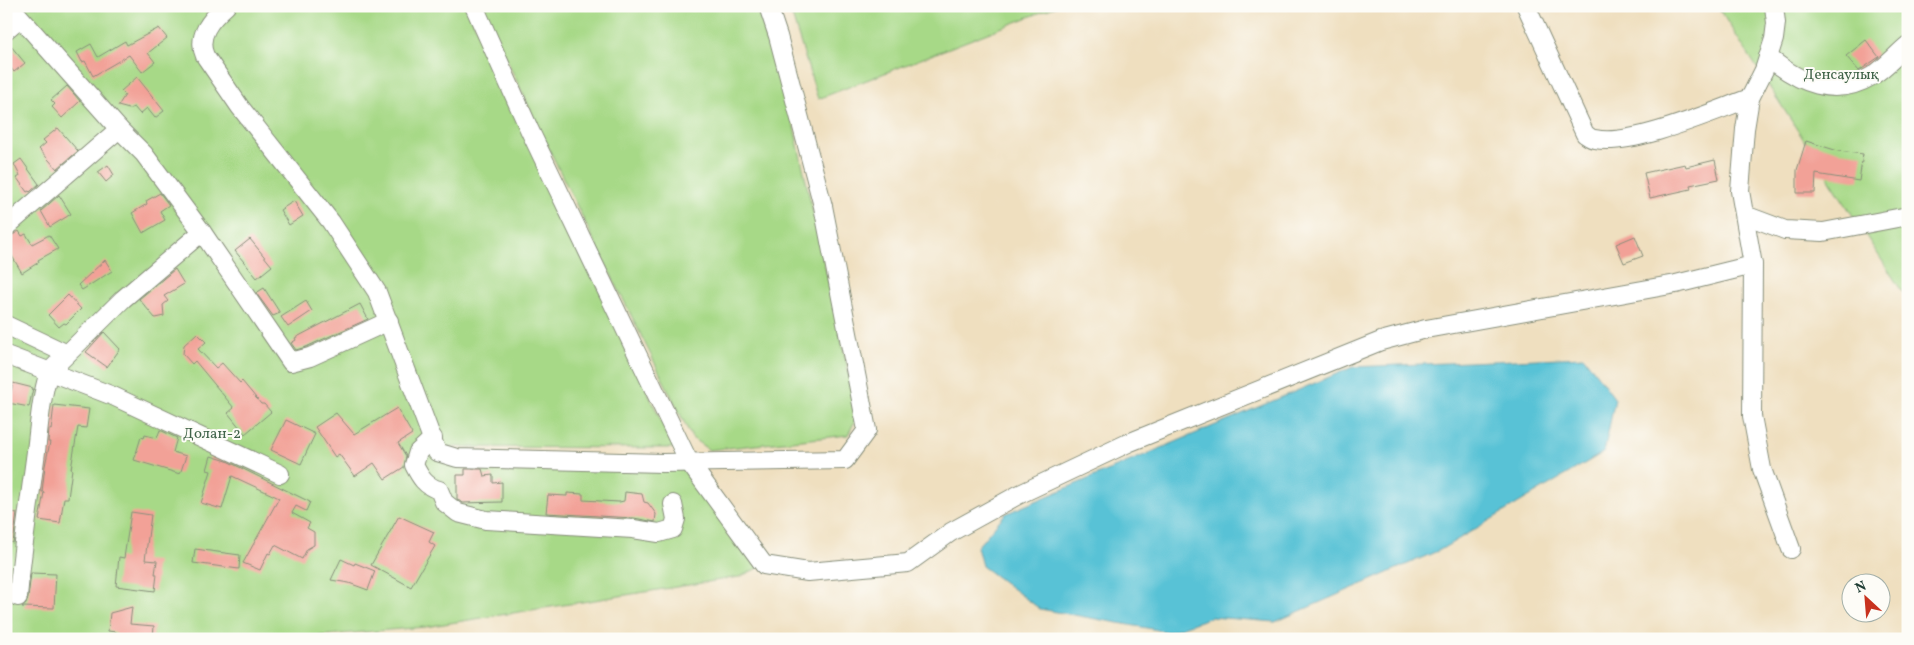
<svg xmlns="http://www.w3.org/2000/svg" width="1914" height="645" viewBox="0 0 1914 645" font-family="Vollkorn,serif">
<rect width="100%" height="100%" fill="#fdfcf7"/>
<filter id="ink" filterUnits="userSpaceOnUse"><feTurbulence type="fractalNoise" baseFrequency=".02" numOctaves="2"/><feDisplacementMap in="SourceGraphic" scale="10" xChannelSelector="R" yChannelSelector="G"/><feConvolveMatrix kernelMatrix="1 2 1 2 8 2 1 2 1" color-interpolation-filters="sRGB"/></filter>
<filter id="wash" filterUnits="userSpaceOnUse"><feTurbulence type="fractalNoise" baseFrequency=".0096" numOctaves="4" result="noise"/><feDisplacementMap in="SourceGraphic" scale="20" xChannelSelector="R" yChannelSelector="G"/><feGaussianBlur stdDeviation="1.12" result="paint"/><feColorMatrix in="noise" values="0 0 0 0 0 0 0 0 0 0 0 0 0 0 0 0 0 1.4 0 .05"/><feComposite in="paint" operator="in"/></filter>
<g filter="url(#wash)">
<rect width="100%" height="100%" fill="#efdfbf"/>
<g fill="#a7d987" stroke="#638b5e">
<polygon points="6,6 202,6 212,18 202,37 377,292 437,451 689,462 764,565 739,577 425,627 280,639 6,639"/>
<polygon points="235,6 466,6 674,448 446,447 437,440 379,290 206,49 216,22"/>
<polygon points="481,6 760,6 780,64 858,415 848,435 709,450 692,438 564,180"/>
<polygon points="789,6 1057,6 818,99"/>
<polygon points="1717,6 1908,6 1908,291 1903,293"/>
</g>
<polygon fill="#59c2d6" stroke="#3c8085" points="1584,357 1615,399 1604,452 1440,550 1275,622 1211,617 1169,632 1040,609 982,566 977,547 1005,514 1353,367"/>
<g id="blocks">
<g fill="#f2a197">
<polygon points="159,28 167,38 148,53 155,62 142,72 129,55 93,76 85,61 82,62 77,52 91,44 98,57 125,41 127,45"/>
<polygon points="6,40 25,63 14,72 6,62"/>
<polygon points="1866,40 1879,57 1859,71 1846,56"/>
<polygon points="137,77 164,111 155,118 147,108 140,114 134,107 129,109 118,106 125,95 121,91"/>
<polygon points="67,86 80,101 62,118 52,107 55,104 51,100"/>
<polygon points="58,128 78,151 57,169 39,149 46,143 43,140"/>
<polygon points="1806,141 1838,151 1863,154 1859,181 1816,174 1815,193 1797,193 1797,170"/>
<polygon points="21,159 39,184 30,192 29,191 27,192 17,178 20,176 14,164"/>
<polygon points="1715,160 1719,179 1690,185 1691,189 1650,198 1644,173 1685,164 1686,167"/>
<polygon points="108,165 114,175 106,182 98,172"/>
<polygon points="160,193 169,205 160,211 165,220 143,233 132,213 147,204 146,201"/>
<polygon points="59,195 71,214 50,227 41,211"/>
<polygon points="294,201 303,216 289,225 280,210"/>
<polygon points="19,231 22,236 26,234 32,244 49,235 58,249 38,260 39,262 22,273 6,246 6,239"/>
<polygon points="1635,236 1643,256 1624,263 1616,244"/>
<polygon points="250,239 272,266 257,278 235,251"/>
<polygon points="105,260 112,271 82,290 78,285"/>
<polygon points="175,269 184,284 164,296 168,301 163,305 164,316 155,318 139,299"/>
<polygon points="264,288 280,313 273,316 256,293"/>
<polygon points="68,295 81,309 66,324 64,323 59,327 48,315"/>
<polygon points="306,301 312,311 288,327 281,317"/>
<polygon points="360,304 368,319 306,347 296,350 291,343 296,340 295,338"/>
<polygon points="104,332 120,349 107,367 86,352"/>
<polygon points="197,333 206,342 198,349 216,368 222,363 240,383 242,381 261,404 264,404 271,412 245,434 228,413 234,408 195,361 192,364 183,354 184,345"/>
<polygon points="13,383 33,388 29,407 8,403"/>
<polygon points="54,405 89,409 86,428 78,427 71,469 72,469 68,498 64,498 60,523 39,520 44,492 42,492 45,466 50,442 48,442 49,429 51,430"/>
<polygon points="397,408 412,434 398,443 406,456 404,467 385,479 374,463 355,476 339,454 335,457 315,427 336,413 354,434"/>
<polygon points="286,420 315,434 301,464 271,450"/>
<polygon points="160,430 177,438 173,452 186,456 180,474 134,460 141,437 144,438 145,435 157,438"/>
<polygon points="211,456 227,461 310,502 306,511 296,506 292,513 310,523 307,528 314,532 314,545 307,549 302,559 275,545 270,554 268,553 260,570 243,563 279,498 232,476 222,509 201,503 211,471 207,470"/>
<polygon points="465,469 482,469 484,476 493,475 493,483 502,482 502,502 462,503 457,499 457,475 465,475"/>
<polygon points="625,492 642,494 644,502 648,503 656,514 655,522 634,518 546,513 548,495 567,496 567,493 583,494 583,500 619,502 624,501"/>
<polygon points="6,511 17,513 13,543 6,541"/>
<polygon points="131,512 151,515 145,560 157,561 155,574 157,574 155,591 116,586 119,557 124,558"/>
<polygon points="399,516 434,532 429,542 435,546 411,587 371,565"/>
<polygon points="195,549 240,555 239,569 193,563"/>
<polygon points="341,559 354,565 355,563 375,571 368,590 349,583 331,580"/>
<polygon points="31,573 56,574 54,608 22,607 26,604 28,598"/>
<polygon points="132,607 130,624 154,626 153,639 116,637 116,632 108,631 110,613"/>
</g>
</g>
</g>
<g filter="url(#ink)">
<use href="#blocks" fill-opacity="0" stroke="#878e7a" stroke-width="1"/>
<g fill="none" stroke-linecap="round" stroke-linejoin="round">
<defs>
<g id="minor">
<polyline points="10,6 119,129 144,154 202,232 291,362 310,357 389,321"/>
<path d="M226,6C211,19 196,36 205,56L240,107L331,222L377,292L437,452L457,458L663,463L845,460L867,430L823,206L778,36L768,6"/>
<polyline points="474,6 530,131 689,462 764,565 808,572 908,563 951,532 1018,495 1128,443 1381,341 1426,329 1676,284 1753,265"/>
<path d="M1526,6L1585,134C1588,136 1591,139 1595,139C1631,147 1714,111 1750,98"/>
<polyline points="1774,6 1776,23 1774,39 1764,70 1750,98 1745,129 1740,191 1753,265 1752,416 1762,469 1791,549"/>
<polyline points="6,30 20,18"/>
<path d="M1768,57C1800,83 1834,99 1872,76C1885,68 1896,55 1908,45"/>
<polyline points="1745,215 1785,230 1823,232 1908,216"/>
<polyline points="6,227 119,129"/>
<polyline points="6,325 67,354"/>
<polyline points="6,355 113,396 280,474"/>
<path d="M433,438L418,452L414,465C420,477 425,486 439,490L444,502L458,513L486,520L633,529L659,533L673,529L676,519L673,504"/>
<path d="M18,597C22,551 29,505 35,459C39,430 40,400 49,372L123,299L202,232"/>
</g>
</defs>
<use href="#minor" stroke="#878e7a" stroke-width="20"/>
<use href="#minor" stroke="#fff" stroke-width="18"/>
</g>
</g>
<g text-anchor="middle" stroke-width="4" stroke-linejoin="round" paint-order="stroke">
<g font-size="15" fill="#416449" stroke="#fdfcf7">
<text x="1841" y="79">Денсаулық</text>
<text x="212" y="438">Долан-2</text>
</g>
</g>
<rect width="1914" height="645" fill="none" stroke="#fdfcf7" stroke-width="25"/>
<g transform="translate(1866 598) rotate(334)"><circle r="24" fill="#fdfcf7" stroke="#a4b0a9"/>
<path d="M0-4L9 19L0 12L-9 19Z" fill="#c8321e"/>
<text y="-8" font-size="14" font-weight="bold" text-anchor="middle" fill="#1f3d34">N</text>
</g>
</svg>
